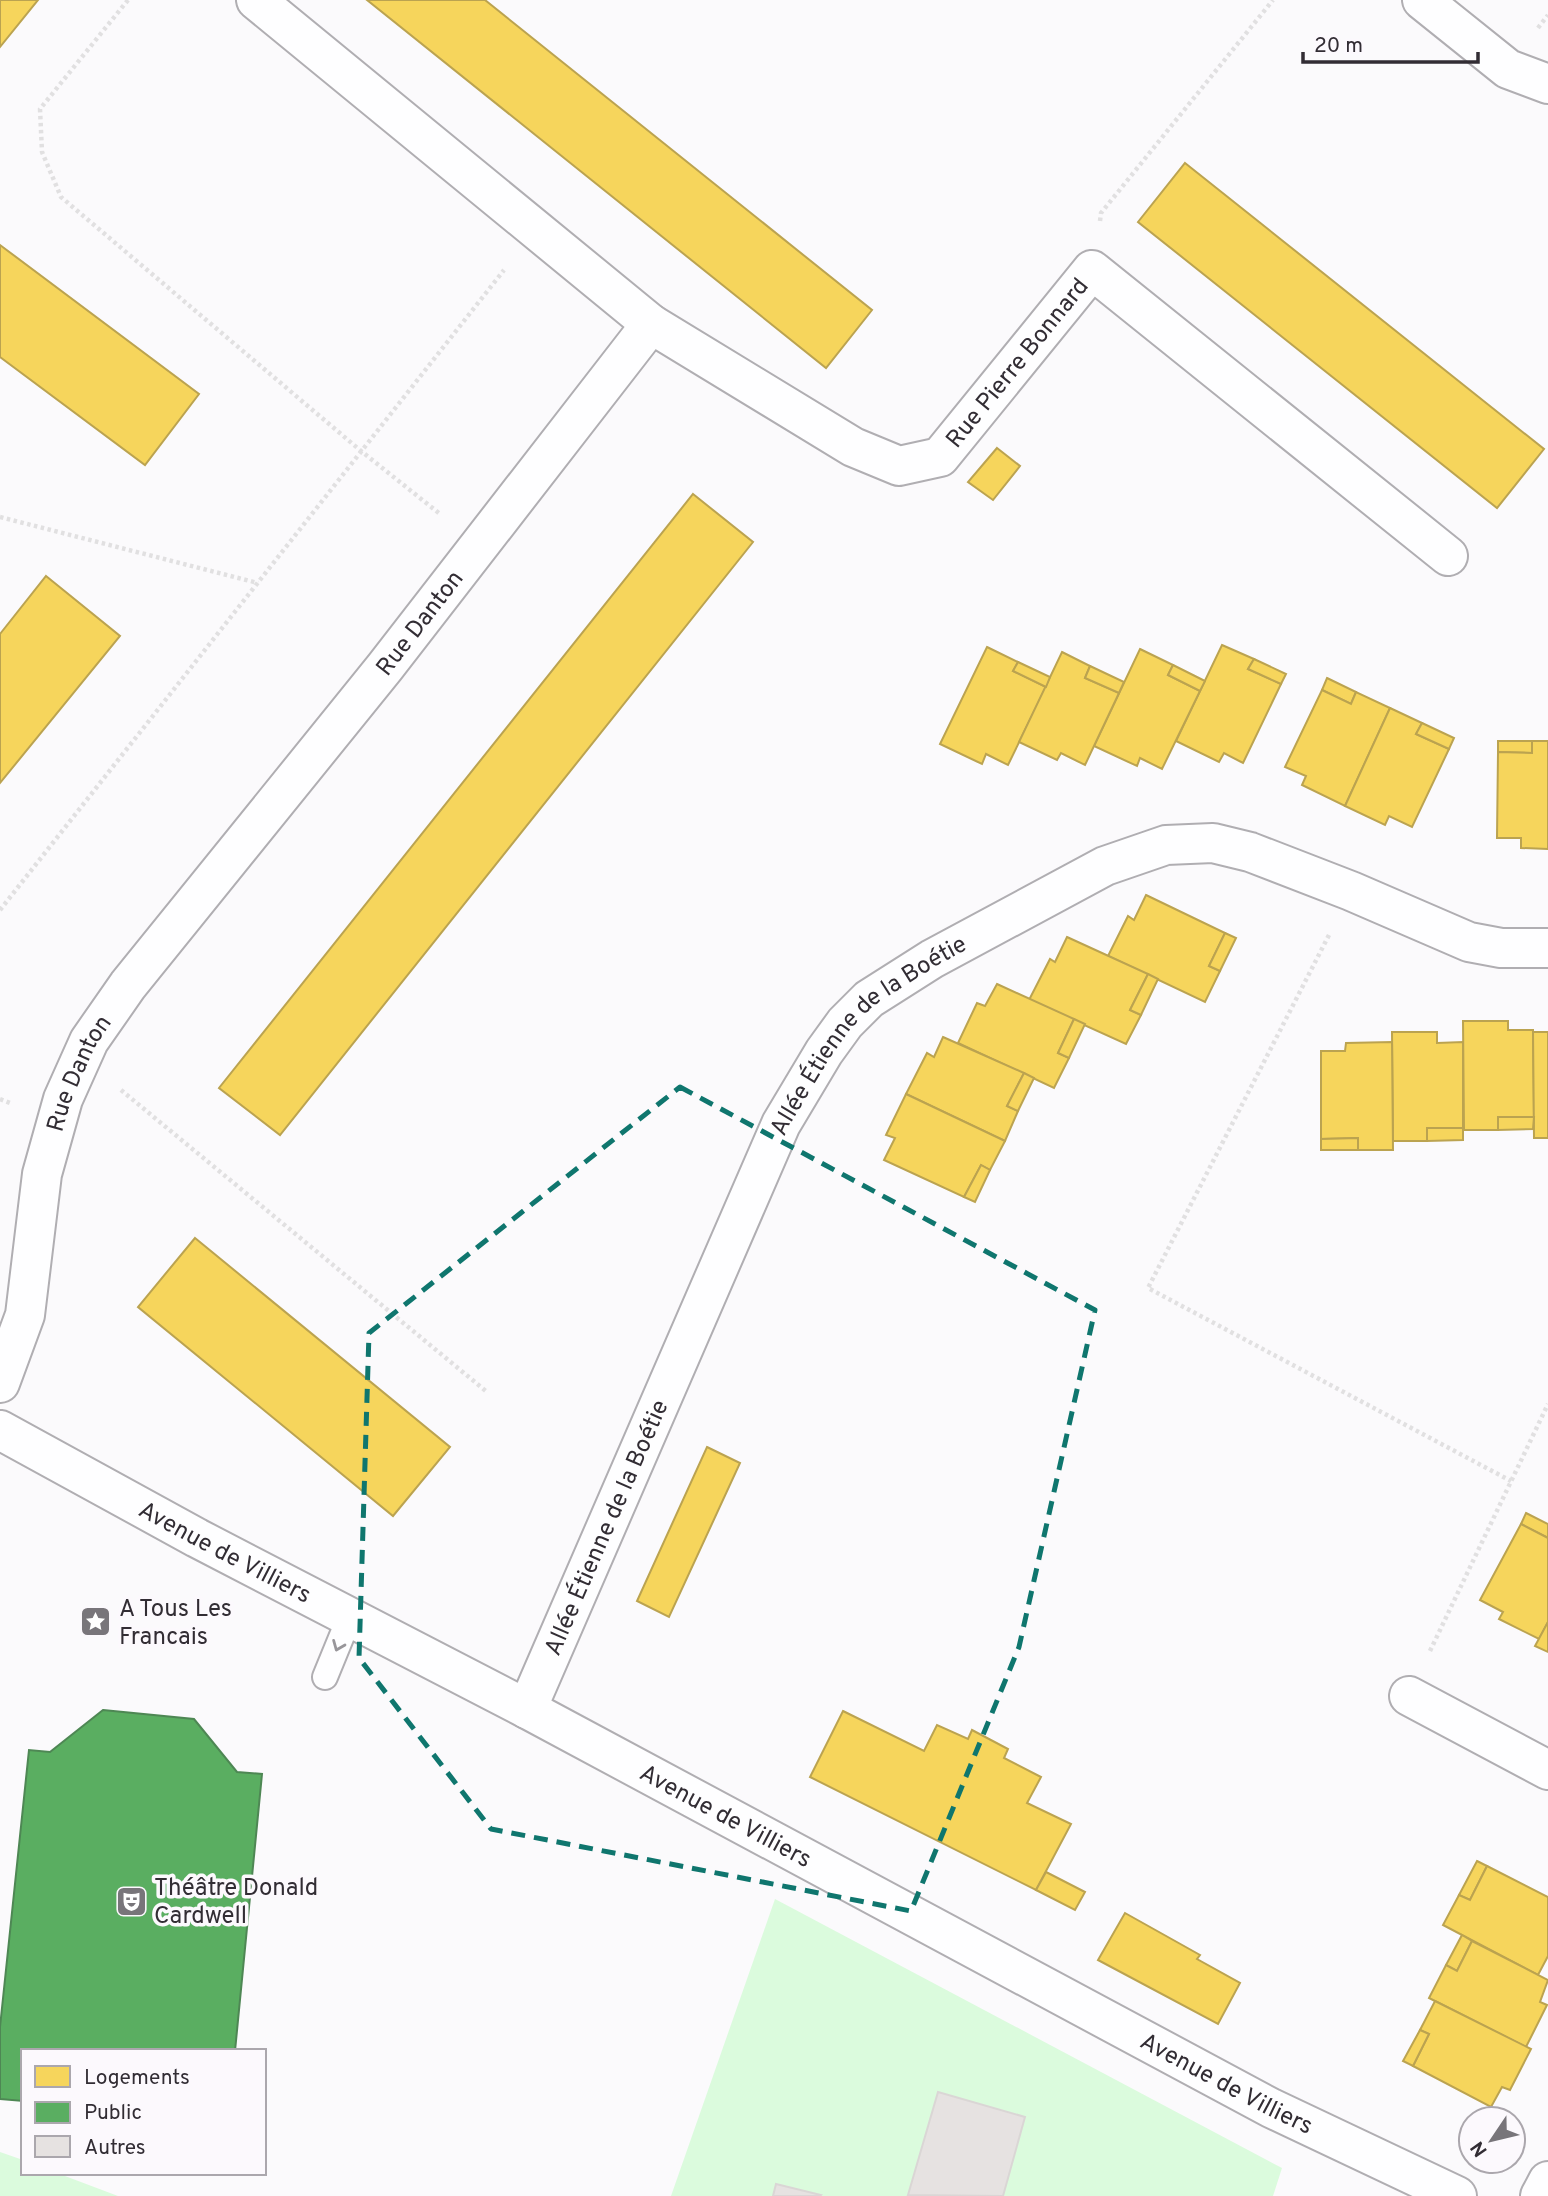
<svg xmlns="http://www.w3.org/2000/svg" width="1548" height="2196" viewBox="0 0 1548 2196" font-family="Overpass,sans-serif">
<rect width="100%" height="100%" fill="#fbfafc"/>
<g fill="#dbfbdd">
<polygon points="775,1899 1282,2168 1273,2196 671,2196"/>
<polygon points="0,2152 23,2160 23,2173 57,2173 118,2196 0,2196"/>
</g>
<g fill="#f6d55c" stroke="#bba350" stroke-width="2">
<polygon points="0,0 38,0 0,47"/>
<polygon points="367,0 485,0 872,310 826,368"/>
<polygon points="1185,163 1544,449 1497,508 1138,222"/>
<polygon points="0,245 199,394 145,465 0,357"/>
<polygon points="997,448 1020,466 993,500 968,482"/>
<polygon points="693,494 753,542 280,1135 219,1088"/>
<polygon points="46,576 120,636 0,783 0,634"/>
<polygon points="1222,645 1254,659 1248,669 1281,684 1243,763 1224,753 1219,762 1176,741"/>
<polygon points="987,647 1018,662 1013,671 1046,687 1008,765 986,754 982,764 940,744"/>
<polygon points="1140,649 1173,665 1168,675 1200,691 1162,769 1140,758 1137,766 1094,746"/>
<polygon points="1062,652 1090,666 1085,678 1119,693 1085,765 1061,753 1057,760 1019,742"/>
<polygon points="1254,659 1286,674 1281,684 1248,669"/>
<polygon points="1018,662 1050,677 1046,687 1013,671"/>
<polygon points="1173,665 1205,681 1200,691 1168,675"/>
<polygon points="1090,666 1124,682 1119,693 1085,678"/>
<polygon points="1327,678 1356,692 1351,704 1322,690"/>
<polygon points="1322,690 1351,704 1356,692 1390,708 1345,806 1302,785 1306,776 1285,767"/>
<polygon points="1390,708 1422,723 1416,734 1449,749 1412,827 1389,816 1385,825 1345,806"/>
<polygon points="1422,723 1454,738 1449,749 1416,734"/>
<polygon points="1498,741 1532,741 1532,753 1498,752"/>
<polygon points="1532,741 1548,741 1548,849 1521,848 1521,838 1497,838 1498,752 1532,753"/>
<polygon points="1146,895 1225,933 1209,966 1220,971 1205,1002 1108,956 1128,916 1134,920"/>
<polygon points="1225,933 1236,938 1220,971 1209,966"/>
<polygon points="1067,937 1148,974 1130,1010 1141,1015 1126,1044 1029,1000 1050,959 1055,962"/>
<polygon points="1148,974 1158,979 1141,1015 1130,1010"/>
<polygon points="997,984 1074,1019 1058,1053 1069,1058 1054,1088 958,1043 977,1003 985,1006"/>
<polygon points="1074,1019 1085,1024 1069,1058 1058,1053"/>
<polygon points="1463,1021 1508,1021 1508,1030 1533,1030 1534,1117 1498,1117 1498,1130 1464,1130"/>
<polygon points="1392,1032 1437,1032 1437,1043 1463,1042 1463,1128 1427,1128 1427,1141 1393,1141"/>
<polygon points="1533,1032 1548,1032 1548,1138 1534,1138"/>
<polygon points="943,1037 1024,1073 1007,1106 1018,1111 1005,1141 906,1094 927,1053 934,1057"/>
<polygon points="1392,1042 1393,1150 1358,1150 1358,1138 1321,1139 1321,1051 1345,1051 1346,1043"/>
<polygon points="1024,1073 1034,1078 1018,1111 1007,1106"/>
<polygon points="906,1094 1005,1141 990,1170 981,1165 964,1197 884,1160 895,1138 886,1135"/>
<polygon points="1498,1117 1534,1117 1533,1129 1498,1130"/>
<polygon points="1427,1128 1463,1128 1463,1140 1427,1141"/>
<polygon points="1358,1138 1358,1150 1321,1150 1321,1139"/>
<polygon points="981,1165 990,1170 975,1202 964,1197"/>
<polygon points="195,1238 450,1447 393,1516 138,1307"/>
<polygon points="707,1447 740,1463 669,1617 637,1601"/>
<polygon points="1526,1513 1548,1524 1548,1538 1521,1524"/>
<polygon points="1521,1524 1548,1538 1548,1622 1539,1639 1499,1619 1503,1612 1480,1600"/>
<polygon points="1548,1622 1548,1652 1535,1646"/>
<polygon points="843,1711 924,1751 937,1725 968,1739 972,1730 1008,1749 1004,1758 1041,1777 1027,1803 1071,1824 1036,1890 810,1777"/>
<polygon points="1477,1861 1487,1866 1470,1900 1459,1895"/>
<polygon points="1487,1866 1548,1897 1548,1956 1538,1975 1443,1925 1459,1895 1470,1900"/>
<polygon points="1046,1872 1085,1892 1075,1910 1036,1890"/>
<polygon points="1125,1913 1200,1955 1197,1959 1240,1983 1218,2024 1098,1960"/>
<polygon points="1462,1935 1472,1941 1457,1971 1446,1965"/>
<polygon points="1472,1941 1548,1980 1540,2002 1547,2005 1526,2047 1429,1998 1446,1965 1457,1971"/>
<polygon points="1435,2001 1531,2049 1510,2090 1502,2087 1491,2107 1413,2066 1429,2034 1420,2030"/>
<polygon points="1420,2030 1429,2034 1413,2066 1403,2061"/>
</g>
<polygon fill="#5aae61" stroke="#4e8754" stroke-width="2" points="103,1710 194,1719 237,1772 262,1774 235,2051 23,2051 23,2101 0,2099 0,2027 29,1750 50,1752"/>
<g fill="#e6e2e1" stroke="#dad6d5" stroke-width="2">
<polygon points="938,2092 1025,2117 1003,2196 908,2195"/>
<polygon points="776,2184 821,2195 820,2196 773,2196"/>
</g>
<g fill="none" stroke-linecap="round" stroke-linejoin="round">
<defs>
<polyline id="service" points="325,1677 350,1616"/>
<g id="minor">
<polyline points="1422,0 1508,69 1548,84"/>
<path id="s1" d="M651,324L853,447L899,466L940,457L1092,270L1448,556"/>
<path id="s2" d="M0,1383L25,1315L42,1174L63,1099L89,1041L128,985L385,667L651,324L256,0"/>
<path id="s3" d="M0,1430L197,1538L527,1709L1271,2108L1457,2196"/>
<polyline points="1409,1696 1548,1770"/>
<path id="s4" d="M527,1709L781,1124L824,1052L845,1023L869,999L932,959L1105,866L1166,845L1213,843L1250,852L1351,891L1469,942L1501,948H1548"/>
<polyline points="1540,2196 1548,2181"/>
</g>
</defs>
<use href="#service" stroke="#b0aeb2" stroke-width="28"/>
<use href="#minor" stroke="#b0aeb2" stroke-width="42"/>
<g stroke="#e1e0e1" stroke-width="4.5" stroke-dasharray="3.5 3.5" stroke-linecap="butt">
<polyline points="128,0 40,109 42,152 61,197 361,451 440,514"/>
<polyline points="1538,28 1548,15"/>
<polyline points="1100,221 1101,213 1273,0"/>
<polyline points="0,517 258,583"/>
<polyline points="0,910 504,270"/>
<polyline points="1329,935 1148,1288 1511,1481"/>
<polyline points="121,1090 487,1392"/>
<polyline points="0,1099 10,1103"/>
<polyline points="1430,1651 1548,1404"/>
</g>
<use href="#service" stroke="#fefeff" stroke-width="24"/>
<use href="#minor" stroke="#fefeff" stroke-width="38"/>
</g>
<defs><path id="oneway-chevron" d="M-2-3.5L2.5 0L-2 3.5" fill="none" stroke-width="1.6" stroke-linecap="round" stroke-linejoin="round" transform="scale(1.75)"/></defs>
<use stroke="#98969a" href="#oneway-chevron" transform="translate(338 1646) rotate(112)"/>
<path fill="none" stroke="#0f766e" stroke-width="5" stroke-dasharray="14 9" stroke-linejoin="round" d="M680,1087L1095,1310L1019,1647L911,1911L491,1829L359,1658L369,1333Z"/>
<defs>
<symbol id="sight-square" viewBox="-11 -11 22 22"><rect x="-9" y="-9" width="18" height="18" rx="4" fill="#78757a" stroke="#fcf9fd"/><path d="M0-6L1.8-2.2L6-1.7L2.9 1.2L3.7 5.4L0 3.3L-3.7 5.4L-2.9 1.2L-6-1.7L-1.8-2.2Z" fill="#fff"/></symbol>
<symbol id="theatre-square" viewBox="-11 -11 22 22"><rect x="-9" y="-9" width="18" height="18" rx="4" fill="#78757a" stroke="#fcf9fd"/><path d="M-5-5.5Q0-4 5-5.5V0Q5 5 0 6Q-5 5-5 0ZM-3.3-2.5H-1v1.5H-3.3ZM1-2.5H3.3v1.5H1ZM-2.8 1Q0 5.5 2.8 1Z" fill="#fff"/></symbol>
</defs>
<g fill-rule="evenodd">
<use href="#sight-square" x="78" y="1604" width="35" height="35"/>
<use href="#theatre-square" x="114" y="1884" width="35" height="35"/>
</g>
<g text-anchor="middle" stroke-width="7" stroke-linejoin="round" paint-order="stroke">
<g font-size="24" fill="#322d34" stroke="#fcf9fd">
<text dy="8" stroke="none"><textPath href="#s1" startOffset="450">Rue Pierre Bonnard</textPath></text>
<text dy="8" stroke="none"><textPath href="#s2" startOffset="889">Rue Danton</textPath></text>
<text dy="8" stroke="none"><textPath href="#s4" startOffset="765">Allée Étienne de la Boétie</textPath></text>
<text dy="8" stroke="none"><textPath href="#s2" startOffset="322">Rue Danton</textPath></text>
<text dy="8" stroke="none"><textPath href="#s4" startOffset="198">Allée Étienne de la Boétie</textPath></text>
<text dy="8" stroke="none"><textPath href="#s3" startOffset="256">Avenue de Villiers</textPath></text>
<text dy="8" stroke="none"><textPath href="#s3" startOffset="822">Avenue de Villiers</textPath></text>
<text dy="8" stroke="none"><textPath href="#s3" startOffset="1390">Avenue de Villiers</textPath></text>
</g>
<g font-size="24" fill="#322d34" stroke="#fcf9fd" text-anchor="start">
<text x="119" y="1616">A Tous Les<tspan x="119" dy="28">Francais</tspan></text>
<text x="154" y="1895">Théâtre Donald<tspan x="154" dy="28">Cardwell</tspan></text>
</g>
</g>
<rect x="21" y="2049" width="245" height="126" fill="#fcf9fd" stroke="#aba7ad" stroke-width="2"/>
<rect x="35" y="2066" width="35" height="21" fill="#f6d55c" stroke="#aba7ad" stroke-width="2"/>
<text x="84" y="2084" font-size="21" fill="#322d34">Logements</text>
<rect x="35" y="2102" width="35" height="21" fill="#5aae61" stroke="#aba7ad" stroke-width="2"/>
<text x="84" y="2119" font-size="21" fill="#322d34">Public</text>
<rect x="35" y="2136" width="35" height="21" fill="#e6e2e1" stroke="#aba7ad" stroke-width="2"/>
<text x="84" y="2154" font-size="21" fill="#322d34">Autres</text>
<g transform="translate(1492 2140) rotate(235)"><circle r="33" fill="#fcf9fd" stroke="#aba7ad" stroke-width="2"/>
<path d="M0-5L12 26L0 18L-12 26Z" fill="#78757a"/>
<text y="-10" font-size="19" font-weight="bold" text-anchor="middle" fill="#322d34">N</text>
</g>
<path d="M1303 52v10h175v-10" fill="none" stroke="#322d34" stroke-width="3.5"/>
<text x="1314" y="52" font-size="21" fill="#322d34" stroke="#fcf9fd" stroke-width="5" paint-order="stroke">20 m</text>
</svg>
